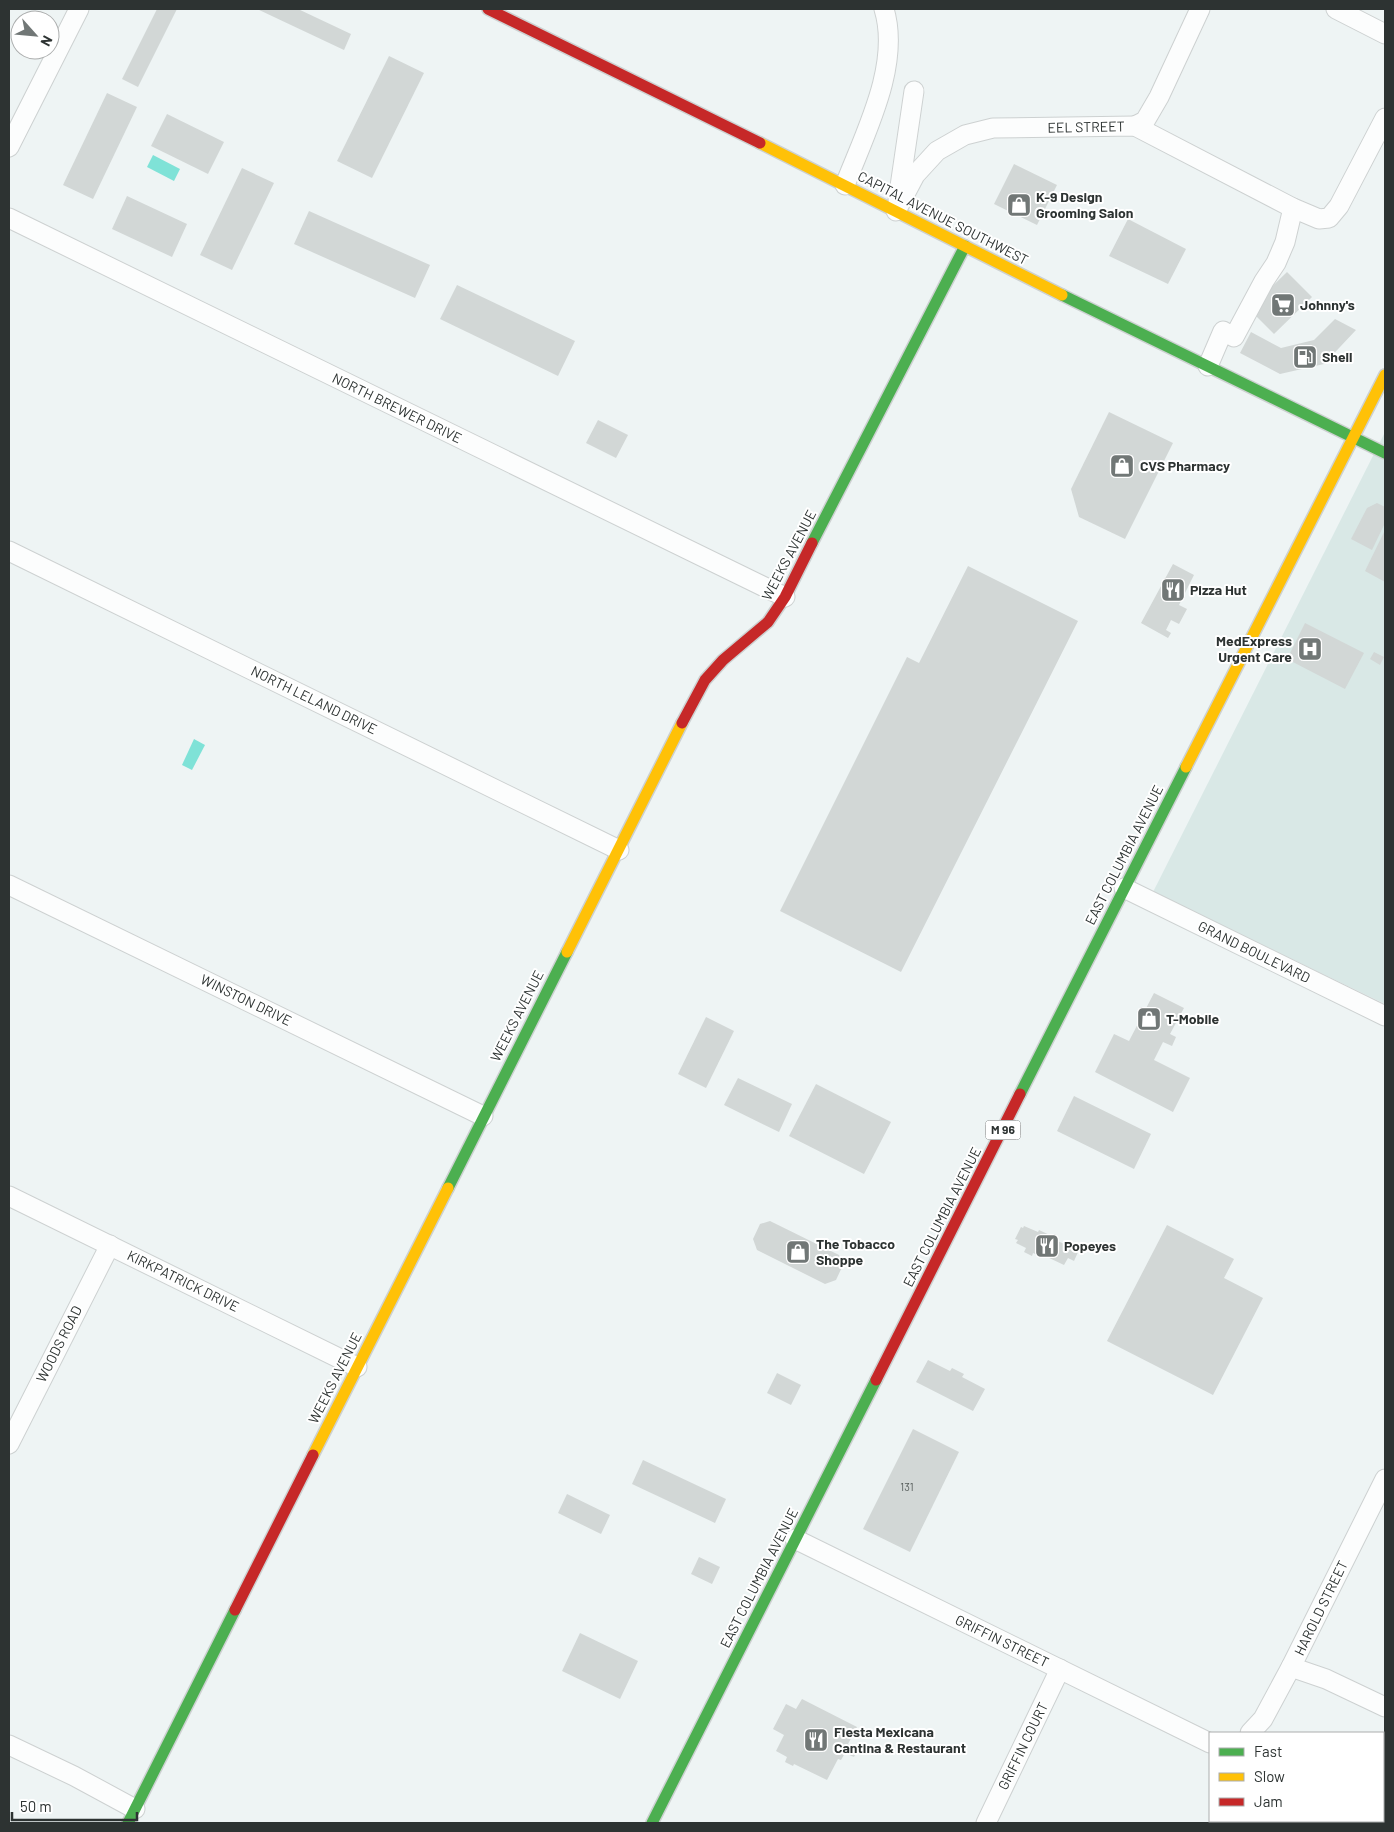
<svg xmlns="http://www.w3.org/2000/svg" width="1394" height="1832" viewBox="0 0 1394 1832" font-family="Barlow,sans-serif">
<rect width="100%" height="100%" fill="#eef4f4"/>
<polygon fill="#d9e8e6" points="1385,432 1385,1004 1153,892"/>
<g fill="#7fe2d7">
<polygon points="153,155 180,169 174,181 147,167"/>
<polygon points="194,739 205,745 192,770 182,765"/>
</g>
<g fill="#d2d7d6">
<polygon points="157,9 177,9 138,87 122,79"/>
<polygon points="257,9 298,9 351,34 344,50"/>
<polygon points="389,56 424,73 372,178 337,161"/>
<polygon points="107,93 137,107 93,199 63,185"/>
<polygon points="167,114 224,142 208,174 151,146"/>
<polygon points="1014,164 1057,185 1037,225 994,204"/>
<polygon points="242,168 274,183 232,270 200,255"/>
<polygon points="127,196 187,224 172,257 112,229"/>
<polygon points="309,211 430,265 415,298 294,244"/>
<polygon points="1128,219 1186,249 1168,284 1109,256"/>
<polygon points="1287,272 1312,297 1274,334 1249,309"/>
<polygon points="457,285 575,341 558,376 440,319"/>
<polygon points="1335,319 1356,330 1324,364 1280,374 1240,353 1251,332 1281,348 1314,340"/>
<polygon points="1109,412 1173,443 1125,539 1079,517 1071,489"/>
<polygon points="598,420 628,435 616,458 586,443"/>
<polygon points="1377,503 1385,507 1385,523 1372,550 1351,539 1367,508"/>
<polygon points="1385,530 1385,582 1365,571"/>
<polygon points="1173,564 1194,575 1179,605 1187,609 1179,624 1171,620 1166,630 1171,633 1168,638 1141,623"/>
<polygon points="968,566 1078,621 901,972 780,911 907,657 919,663"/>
<polygon points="1305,623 1364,653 1345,689 1287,659"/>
<polygon points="1374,652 1384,657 1380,665 1370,659"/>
<polygon points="1154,993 1184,1008 1170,1034 1176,1037 1172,1046 1163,1042 1154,1060 1190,1078 1173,1112 1095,1072 1114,1034 1129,1041"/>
<polygon points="706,1017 734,1031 706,1088 678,1074"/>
<polygon points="738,1078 792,1104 779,1132 724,1105"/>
<polygon points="816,1084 891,1122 864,1174 789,1136"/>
<polygon points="1074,1096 1151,1134 1134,1169 1057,1131"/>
<polygon points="770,1221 839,1255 843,1265 836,1280 825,1284 757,1250 753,1239 760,1224"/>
<polygon points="1167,1225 1234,1259 1224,1278 1263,1298 1213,1395 1107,1341"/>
<polygon points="1024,1226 1038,1232 1039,1230 1056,1238 1055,1240 1079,1250 1074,1261 1068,1258 1064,1265 1045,1256 1044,1258 1033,1253 1032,1256 1024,1252 1026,1248 1016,1243 1018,1240 1015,1239 1021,1227 1023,1228"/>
<polygon points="928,1360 950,1371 952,1368 964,1374 962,1377 985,1389 973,1411 916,1382"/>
<polygon points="777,1373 801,1385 791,1405 767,1393"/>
<polygon points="913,1429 959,1452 910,1552 863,1529"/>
<polygon points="643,1460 726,1499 715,1523 632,1484"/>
<polygon points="567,1494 610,1515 601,1534 558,1513"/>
<polygon points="699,1557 720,1567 712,1584 691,1574"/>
<polygon points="580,1633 638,1661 620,1699 562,1671"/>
<polygon points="802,1699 857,1727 848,1744 858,1749 854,1757 845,1753 841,1760 838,1759 827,1780 794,1764 793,1766 785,1762 787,1757 776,1751 784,1735 773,1729 786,1704 796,1709"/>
</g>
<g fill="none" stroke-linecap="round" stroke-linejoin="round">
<defs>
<g id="street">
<polyline points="1336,9 1385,34"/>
<polyline points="1135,126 1145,121 1159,97 1200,9"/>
<polyline points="9,147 79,9"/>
<path d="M845,185C865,133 901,65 884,9"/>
<polyline points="898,200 914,91"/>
<polyline points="896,211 915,175 937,151 965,135 993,128 1135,126 1293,208 1319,219 1329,218 1339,206 1385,118"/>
<polyline points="9,218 785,597"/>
<polyline points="1208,366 1223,331 1234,337 1264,281 1276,263 1285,242 1293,208"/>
<polyline points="9,551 619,850"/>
<polyline points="9,885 483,1116"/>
<polyline points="1124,888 1385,1016"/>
<polyline points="9,1196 357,1367"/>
<polyline points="9,1444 110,1245"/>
<polyline points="795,1539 1210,1743"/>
<polyline points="1291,1667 1326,1679 1385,1707"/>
<polyline points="1250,1733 1263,1719 1291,1667 1385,1479"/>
<polyline points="9,1745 74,1776 135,1809"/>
<polyline points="986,1823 1060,1669"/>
</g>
<g id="fast">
<polyline points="1062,295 1385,453"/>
<polyline points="812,543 965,246"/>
<polyline points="1020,1094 1186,767"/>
<polyline points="448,1188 567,952"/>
<polyline points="128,1823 235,1610"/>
<polyline points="652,1823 876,1380"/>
</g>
<g id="slow">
<polyline points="760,143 1062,295"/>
<polyline points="1186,767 1385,375"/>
<polyline points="567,952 682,723"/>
<polyline points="313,1455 448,1188"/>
</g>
<g id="jam">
<polyline points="488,9 760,143"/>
<polyline points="682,723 705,680 723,660 768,622 785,597 812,543"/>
<polyline points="876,1380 1020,1094"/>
<polyline points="235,1610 313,1455"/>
</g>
</defs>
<use href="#street" stroke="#cdd1d1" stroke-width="21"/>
<use href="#fast" stroke="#cdd1d1" stroke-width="14"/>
<use href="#slow" stroke="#cdd1d1" stroke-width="14"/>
<use href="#jam" stroke="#cdd1d1" stroke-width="14"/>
<use href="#street" stroke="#fcfdfd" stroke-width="19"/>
<use href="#fast" stroke="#4caf50" stroke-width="11"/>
<use href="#slow" stroke="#ffc107" stroke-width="11"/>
<use href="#jam" stroke="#c62828" stroke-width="11"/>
</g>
<defs>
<symbol id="shop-square" viewBox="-11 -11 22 22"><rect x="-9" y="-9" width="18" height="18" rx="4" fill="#717776" stroke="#fff"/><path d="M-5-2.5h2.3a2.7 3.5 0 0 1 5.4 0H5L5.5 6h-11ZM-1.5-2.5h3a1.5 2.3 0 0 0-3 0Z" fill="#fff"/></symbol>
<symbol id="supermarket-square" viewBox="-11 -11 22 22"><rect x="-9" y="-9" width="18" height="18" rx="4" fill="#717776" stroke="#fff"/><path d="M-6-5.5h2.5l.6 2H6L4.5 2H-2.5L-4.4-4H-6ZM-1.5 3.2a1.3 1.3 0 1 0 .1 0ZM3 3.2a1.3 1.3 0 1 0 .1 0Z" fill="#fff"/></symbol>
<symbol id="fuel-square" viewBox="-11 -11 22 22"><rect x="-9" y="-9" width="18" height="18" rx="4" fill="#717776" stroke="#fff"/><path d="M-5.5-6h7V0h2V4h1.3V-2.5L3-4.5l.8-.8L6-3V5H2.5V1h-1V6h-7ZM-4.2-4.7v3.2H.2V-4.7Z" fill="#fff"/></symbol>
<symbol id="restaurant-square" viewBox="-11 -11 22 22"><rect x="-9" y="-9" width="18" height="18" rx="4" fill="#717776" stroke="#fff"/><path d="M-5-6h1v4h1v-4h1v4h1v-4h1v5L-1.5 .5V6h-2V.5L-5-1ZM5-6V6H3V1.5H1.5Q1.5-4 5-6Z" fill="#fff"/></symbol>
<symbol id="hospital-square" viewBox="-11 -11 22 22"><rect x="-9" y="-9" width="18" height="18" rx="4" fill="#717776" stroke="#fff"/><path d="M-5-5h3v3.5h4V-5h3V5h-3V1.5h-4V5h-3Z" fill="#fff"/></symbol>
</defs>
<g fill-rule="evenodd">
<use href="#shop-square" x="1005" y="191" width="28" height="28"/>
<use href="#supermarket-square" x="1269" y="291" width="28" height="28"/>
<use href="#fuel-square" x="1291" y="343" width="28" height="28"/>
<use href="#shop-square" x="1108" y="452" width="28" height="28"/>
<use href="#restaurant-square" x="1159" y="576" width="28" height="28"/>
<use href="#hospital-square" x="1296" y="635" width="28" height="28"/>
<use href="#shop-square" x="1135" y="1005" width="28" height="28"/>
<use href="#restaurant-square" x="1033" y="1232" width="28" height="28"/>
<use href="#shop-square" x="784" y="1238" width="28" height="28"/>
<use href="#restaurant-square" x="802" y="1726" width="28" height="28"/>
</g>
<g text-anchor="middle" stroke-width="4" stroke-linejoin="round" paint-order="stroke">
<g font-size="11" fill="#565c5b">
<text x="907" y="1491">131</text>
</g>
<rect fill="#fff" stroke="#6c7070" stroke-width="1" x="985.5" y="1120.5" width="35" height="19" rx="4"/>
<g font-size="12" font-weight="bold" fill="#2d3332">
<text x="1003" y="1134">M 96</text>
</g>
<g font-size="14" fill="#2d3332" stroke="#fff">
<text transform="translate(1086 127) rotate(-1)" y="5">EEL STREET</text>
<text transform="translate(943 218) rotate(27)" y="5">CAPITAL AVENUE SOUTHWEST</text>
<text transform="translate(397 408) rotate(26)" y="5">NORTH BREWER DRIVE</text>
<text transform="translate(789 555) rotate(-62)" y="5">WEEKS AVENUE</text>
<text transform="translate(314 700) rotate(26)" y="5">NORTH LELAND DRIVE</text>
<text transform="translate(1124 855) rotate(-63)" y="5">EAST COLUMBIA AVENUE</text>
<text transform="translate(1254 952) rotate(26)" y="5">GRAND BOULEVARD</text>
<text transform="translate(246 1000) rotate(26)" y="5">WINSTON DRIVE</text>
<text transform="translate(517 1016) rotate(-63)" y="5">WEEKS AVENUE</text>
<text transform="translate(942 1217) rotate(-63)" y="5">EAST COLUMBIA AVENUE</text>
<text transform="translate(183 1281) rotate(26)" y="5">KIRKPATRICK DRIVE</text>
<text transform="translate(59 1344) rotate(-63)" y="5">WOODS ROAD</text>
<text transform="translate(335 1378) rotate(-63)" y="5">WEEKS AVENUE</text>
<text transform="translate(759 1578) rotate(-63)" y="5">EAST COLUMBIA AVENUE</text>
<text transform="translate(1321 1608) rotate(-64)" y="5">HAROLD STREET</text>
<text transform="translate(1002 1641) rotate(26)" y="5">GRIFFIN STREET</text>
<text transform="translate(1023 1746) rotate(-64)" y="5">GRIFFIN COURT</text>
</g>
<g font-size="14" font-weight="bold" fill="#2d3332" stroke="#fff" text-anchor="start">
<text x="1036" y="202">K-9 Design<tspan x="1036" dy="16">Grooming Salon</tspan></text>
<text x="1300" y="310">Johnny's</text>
<text x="1322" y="362">Shell</text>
<text x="1140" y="471">CVS Pharmacy</text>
<text x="1190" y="595">Pizza Hut</text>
<text x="1292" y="646" text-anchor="end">MedExpress<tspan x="1292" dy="16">Urgent Care</tspan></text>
<text x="1166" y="1024">T-Mobile</text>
<text x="816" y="1249">The Tobacco<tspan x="816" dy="16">Shoppe</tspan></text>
<text x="1064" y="1251">Popeyes</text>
<text x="834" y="1737">Fiesta Mexicana<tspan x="834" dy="16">Cantina &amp; Restaurant</tspan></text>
</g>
</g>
<rect width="1394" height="1832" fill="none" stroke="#2d3332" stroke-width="20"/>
<rect x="1209" y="1732" width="175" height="90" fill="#ffffff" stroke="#abadad"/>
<rect x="1219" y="1748" width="25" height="8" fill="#4caf50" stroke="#abadad"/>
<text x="1254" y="1757" font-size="15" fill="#2d3332">Fast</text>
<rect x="1219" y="1773" width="25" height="8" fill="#ffc107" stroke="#abadad"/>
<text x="1254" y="1782" font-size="15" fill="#2d3332">Slow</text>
<rect x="1219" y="1798" width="25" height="8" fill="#c62828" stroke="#abadad"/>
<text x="1254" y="1807" font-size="15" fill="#2d3332">Jam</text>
<g transform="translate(35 35) rotate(117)"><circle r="24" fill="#ffffff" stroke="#abadad"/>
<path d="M0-4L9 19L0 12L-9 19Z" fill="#717776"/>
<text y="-8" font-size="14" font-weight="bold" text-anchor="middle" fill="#2d3332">N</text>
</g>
<path d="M12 1812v8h125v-8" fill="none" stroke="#2d3332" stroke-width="2.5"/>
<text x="20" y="1812" font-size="15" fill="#2d3332" stroke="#ffffff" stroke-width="4" paint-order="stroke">50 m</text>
</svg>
